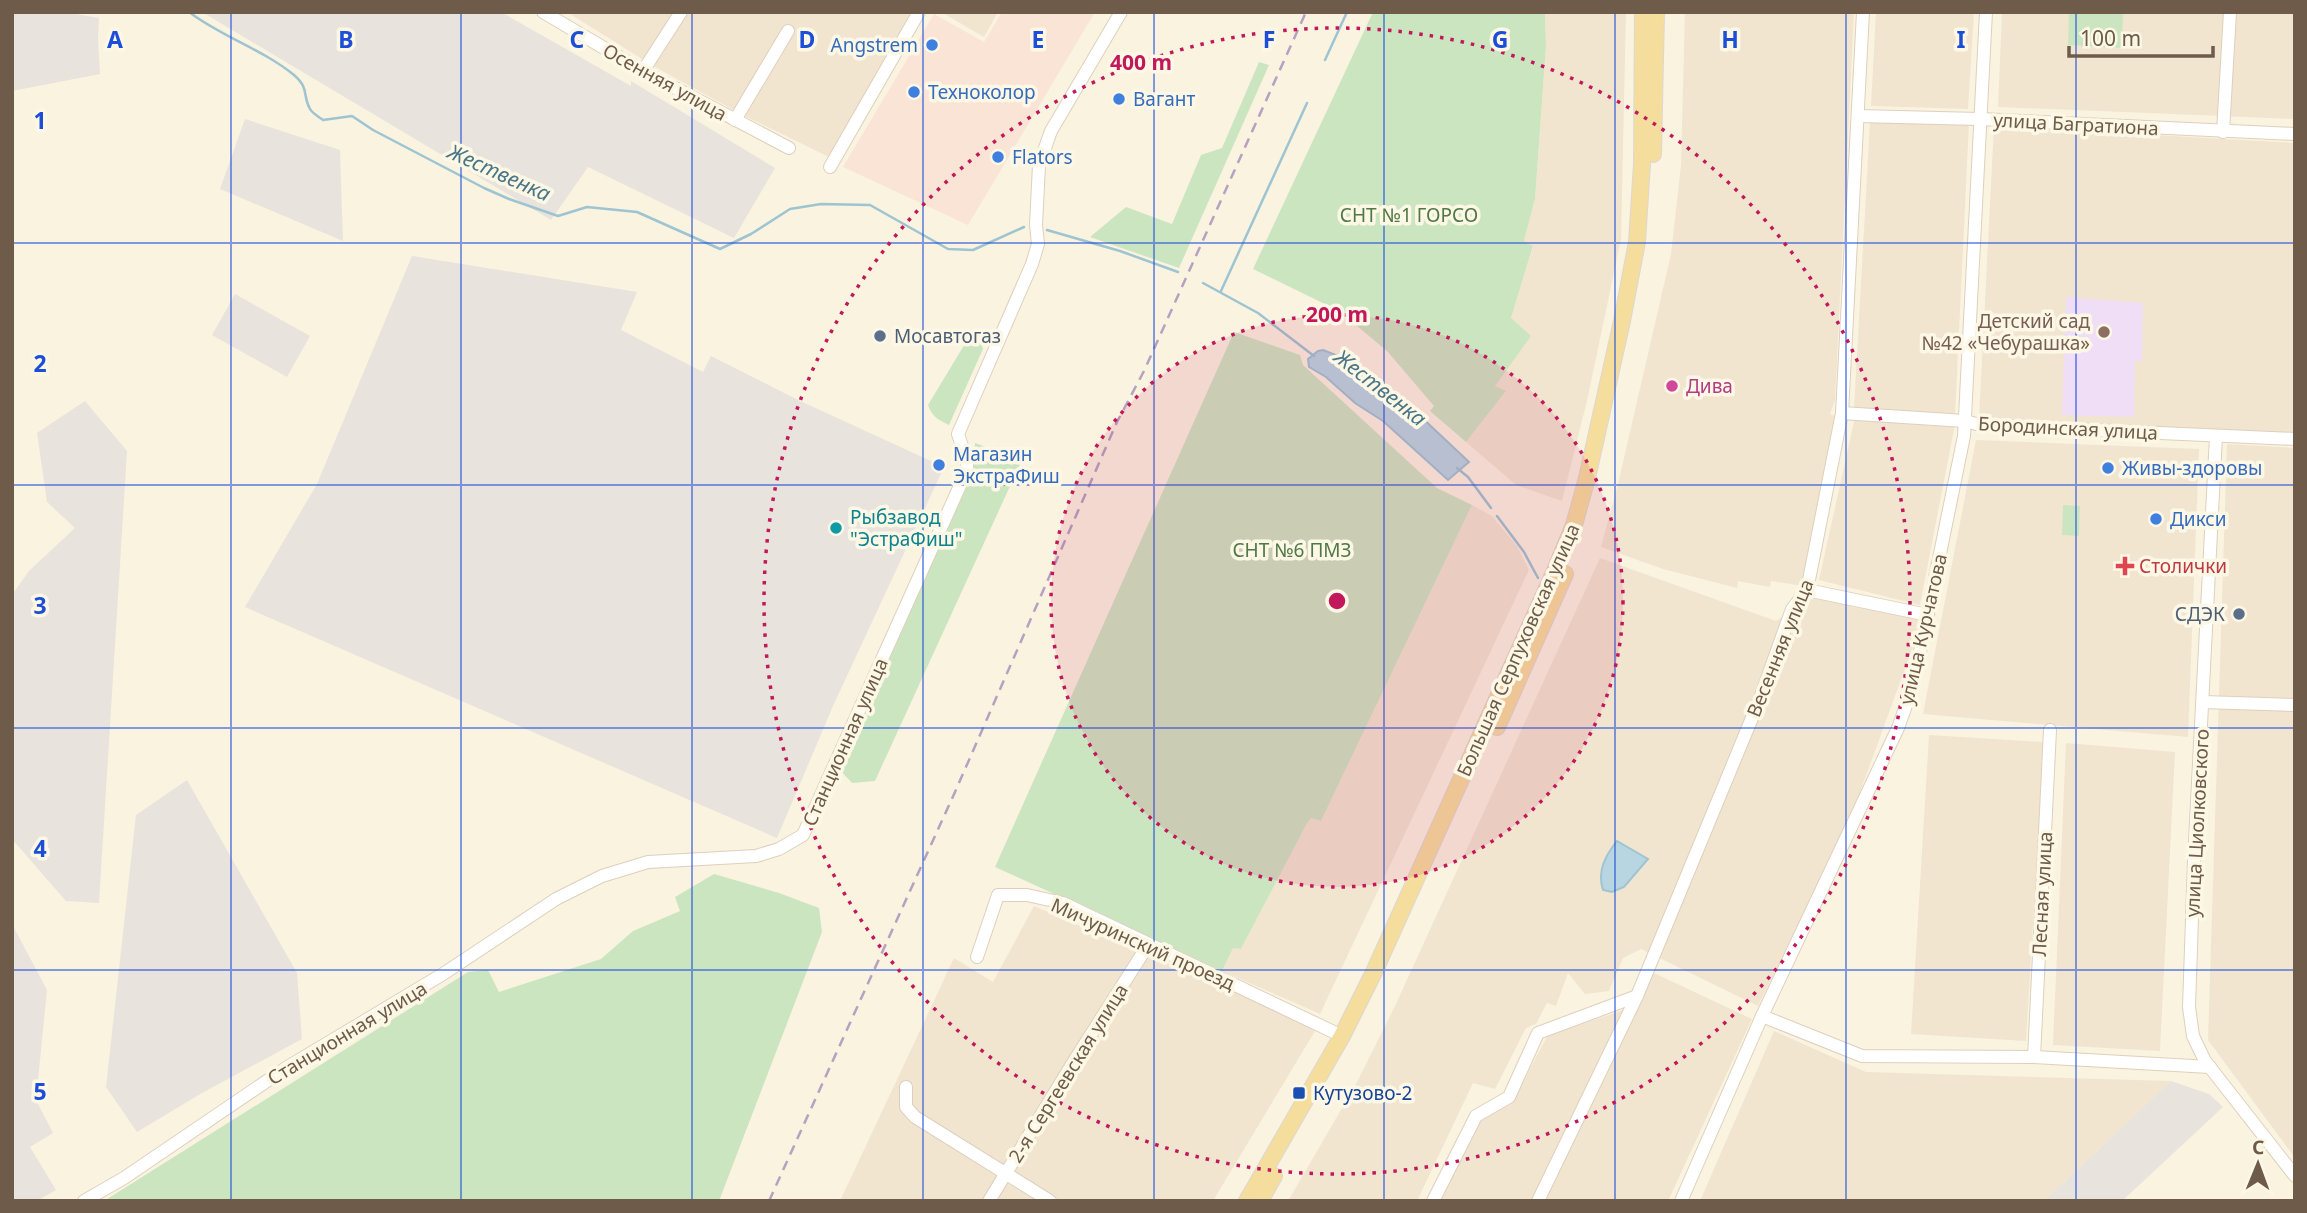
<svg xmlns="http://www.w3.org/2000/svg" width="2307" height="1213" viewBox="0 0 2307 1213" font-family="'Noto Sans',sans-serif">
<rect width="100%" height="100%" fill="#faf3e0"/>
<g fill="#f1e5d0">
<polygon points="567,12 915,12 829,157 741,114 653,66"/>
<polygon points="941,12 998,12 984,37"/>
<polygon points="1545,12 1626,12 1621,239 1587,401 1562,501 1516,485 1466,442 1505,392 1495,387 1511,318 1533,247 1524,241 1535,199 1546,46"/>
<polygon points="1685,12 1854,12 1835,400 1830,414 1837,417 1803,586 1771,581 1770,587 1738,581 1737,588 1663,569 1601,547 1618,484 1671,254 1681,165"/>
<polygon points="1876,12 1974,12 1968,109 1871,106"/>
<polygon points="2002,12 2295,12 2295,119 1998,107"/>
<polygon points="1870,122 1969,123 1955,415 1854,409"/>
<polygon points="1994,126 2295,143 2295,433 1979,418"/>
<polygon points="1855,417 1955,424 1920,605 1819,580"/>
<polygon points="1976,440 2199,449 2188,737 1923,714"/>
<polygon points="2227,444 2295,448 2295,1158 2208,1040"/>
<polygon points="1472,505 1492,516 1517,546 1529,570 1320,1014 1222,971 1233,947 1241,949 1307,822 1311,818 1321,821"/>
<polygon points="1600,558 1776,621 1812,596 1923,619 1851,817 1758,1006 1641,949 1623,958 1609,991 1585,994 1568,973 1556,1006 1547,1003 1536,1024 1526,1028 1495,1089 1473,1083 1417,1201 1288,1201 1356,1084 1395,1006"/>
<polygon points="1929,735 2044,742 2026,1041 1911,1034"/>
<polygon points="2066,743 2175,752 2160,1051 2053,1045"/>
<polygon points="1034,906 1274,1008 1315,1031 1213,1201 840,1201 954,958 993,982"/>
<polygon points="1654,973 1752,1019 1668,1201 1440,1201 1480,1119 1510,1105 1548,1035 1639,1005"/>
<polygon points="1774,1031 1866,1072 2171,1081 2044,1201 1700,1201"/>
</g>
<polygon fill="#f9e4d5" points="1002,12 1095,12 968,225 843,167 934,14 984,42"/>
<g fill="#e8e3dc">
<polygon points="12,12 64,12 99,18 98,39 100,74 12,91"/>
<polygon points="202,12 501,12 631,86 631,81 775,168 734,238 588,167 551,220"/>
<polygon points="245,119 340,150 343,241 220,189"/>
<polygon points="412,256 637,292 621,330 703,372 711,356 798,400 944,467 833,706 777,838 245,607 317,484"/>
<polygon points="235,294 310,336 287,377 212,335"/>
<polygon points="85,401 127,451 99,903 66,901 12,839 12,595 29,571 75,528 47,502 37,433"/>
<polygon points="187,780 297,973 302,1039 202,1093 137,1132 106,1087 136,815"/>
<polygon points="12,924 47,990 36,1100 53,1133 30,1147 56,1190 37,1201 12,1201"/>
<polygon points="2171,1081 2209,1094 2223,1107 2122,1201 2044,1201"/>
</g>
<polygon fill="#efdef6" points="2066,297 2143,303 2142,361 2135,361 2134,417 2062,415"/>
<g fill="#cce5c1">
<polygon points="1373,12 1545,12 1546,46 1535,199 1524,241 1533,246 1511,318 1531,336 1495,386 1506,391 1466,442 1430,411 1434,406 1387,351 1339,311 1253,269"/>
<polygon points="2069,12 2123,12 2122,48 2068,45"/>
<polygon points="1259,62 1269,65 1179,268 1090,237 1126,207 1172,224 1201,155 1222,148"/>
<polygon points="1234,332 1300,355 1303,365 1437,488 1472,505 1321,821 1311,818 1307,823 1241,949 1233,948 1222,971 995,867"/>
<path d="M977,341L981,343L983,349L949,425C939,420 932,417 928,405L963,347L970,342Z"/>
<polygon points="975,443 1022,460 875,781 852,783 839,769 943,539 972,469"/>
<polygon points="2063,505 2080,506 2079,536 2062,535"/>
<polygon points="714,874 779,893 819,908 822,932 719,1201 104,1201 468,972 488,970 499,992 601,959 633,931 680,911 675,897"/>
</g>
<g fill="#b7d6e1" stroke="#9ec4d2" stroke-width="2">
<polygon points="1323,350 1341,357 1375,386 1400,397 1469,462 1448,480 1383,421 1355,403 1326,377 1309,367 1308,359 1318,351"/>
<path d="M1617,841L1648,859L1624,887L1612,892L1603,890C1597,871 1605,856 1617,841Z"/>
</g>
<g fill="none" stroke-linecap="round" stroke-linejoin="round">
<g stroke="#9ec4d2" stroke-width="2.5">
<path d="M189,12C222,37 262,49 294,75C310,89 302,95 310,109C312,113 319,117 323,120L352,116L373,130L484,188L509,199L558,216L587,207L637,212L720,249L751,234L790,209L821,204L870,205L948,249L973,250L1024,227"/>
<polyline points="1325,60 1347,12"/>
<polyline points="1047,230 1120,251 1178,272"/>
<polyline points="1203,283 1258,313 1314,356"/>
<polyline points="1221,291 1307,103"/>
<polyline points="1457,468 1468,477 1491,508"/>
<polyline points="1497,516 1524,552 1538,578"/>
</g>
<defs>
<g id="minor">
<polyline points="543,12 643,71 789,148"/>
<polyline points="643,71 681,12"/>
<polyline points="1858,116 1979,119 2295,134"/>
<polyline points="735,120 788,31"/>
<polyline points="2223,132 2230,12"/>
<polyline points="830,167 919,12"/>
<polyline points="1842,413 1965,421 1980,425 2295,439"/>
<polyline points="2216,436 2194,860 2189,1007 2193,1036 2205,1061 2295,1176"/>
<polyline points="1807,590 1928,615"/>
<polyline points="2203,702 2295,705"/>
<polyline points="977,957 998,895 1027,895 1063,903 1342,1036"/>
<polyline points="1762,1016 1862,1056 2034,1057 2210,1067"/>
<polyline points="2034,1057 2050,730"/>
<polyline points="906,1087 906,1107 915,1117 1050,1201"/>
<polyline points="84,1201 124,1178 286,1068 443,974 556,899 602,876 648,862 756,856 779,849 803,835 967,470 967,461 958,434 1032,264 1038,244 1036,225 1039,165 1051,131 1121,12"/>
<polyline points="989,1201 1071,1066 1148,945"/>
<polyline points="1433,1201 1476,1116 1509,1097 1538,1033 1637,996"/>
<polyline points="1538,1201 1637,996 1759,701 1792,609 1807,590 1842,413 1863,12"/>
<polyline points="1681,1201 1762,1016 1898,728 1913,686 1964,436 1986,12"/>
</g>
<g id="major">
<polyline points="1653,154 1656,12"/>
<polyline points="1497,727 1565,574"/>
<polyline points="1247,1201 1342,1036 1374,972 1555,571 1574,525 1587,478 1622,321 1637,242 1642,164 1643,12"/>
<polyline points="1260,1201 1274,1176"/>
</g>
</defs>
<use href="#minor" stroke="#ddd0bd" stroke-width="14"/>
<use href="#major" stroke="#dcd8d4" stroke-width="18"/>
<use href="#minor" stroke="#fff" stroke-width="12"/>
<use href="#major" stroke="#f4dd9d" stroke-width="16"/>
<polyline stroke="#b6a1c1" stroke-width="2.5" stroke-dasharray="10 7" stroke-linecap="butt" points="769,1201 955,792 1117,422 1144,371 1306,12"/>
</g>
<path fill="none" stroke="#1d4ed8" stroke-width="2" stroke-opacity="0.55" d="M231,12V1201M461,12V1201M692,12V1201M923,12V1201M1154,12V1201M1384,12V1201M1615,12V1201M1846,12V1201M2076,12V1201M12,243H2295M12,485H2295M12,728H2295M12,970H2295"/>
<circle cx="1337" cy="601" r="286" fill="#c2185b" fill-opacity=".12"/>
<g fill="none" stroke="#c2185b" stroke-width="3.5" stroke-dasharray="3.5 7">
<circle cx="1337" cy="601" r="286"/>
<circle cx="1337" cy="601" r="573"/>
</g>
<g fill="#3f7fe0" stroke="#fdf7e6" stroke-width="2.5">
<circle cx="932" cy="45" r="7"/>
<circle cx="914" cy="92" r="7"/>
<circle cx="1119" cy="99" r="7"/>
<circle cx="998" cy="157" r="7"/>
<circle cx="939" cy="465" r="7"/>
<circle cx="2108" cy="468" r="7"/>
<circle cx="2156" cy="519" r="7"/>
</g>
<circle fill="#8d6e63" stroke="#fdf7e6" stroke-width="2.5" cx="2104" cy="332" r="7"/>
<g fill="#5c6f8a" stroke="#fdf7e6" stroke-width="2.5">
<circle cx="880" cy="336" r="7"/>
<circle cx="2239" cy="614" r="7"/>
</g>
<circle fill="#d1479c" stroke="#fdf7e6" stroke-width="2.5" cx="1672" cy="386" r="7"/>
<circle fill="#0f9aa8" stroke="#fdf7e6" stroke-width="2.5" cx="836" cy="528" r="7"/>
<path fill="#e0444e" stroke="#fdf7e6" stroke-width="2.5" d="M2121.5 555.5h7v7h7v7h-7v7h-7v-7h-7v-7h7z"/>
<rect fill="#1a4fb4" stroke="#fdf7e6" stroke-width="2.5" x="1292" y="1086" width="14" height="14" rx="3.5"/>
<g text-anchor="middle" stroke-width="7" stroke-linejoin="round" paint-order="stroke">
<g font-size="19" fill="#366cbe" stroke="#fdf7e6" text-anchor="start">
<text x="918" y="52" text-anchor="end">Angstrem</text>
<text x="928" y="99">Техноколор</text>
<text x="1133" y="106">Вагант</text>
<text x="1012" y="164">Flators</text>
<text x="953" y="461">Магазин<tspan x="953" dy="22">ЭкстраФиш</tspan></text>
<text x="2122" y="475">Живы-здоровы</text>
<text x="2170" y="526">Дикси</text>
</g>
<g font-size="19" fill="#6e5b4a" stroke="#fdf7e6">
<text transform="translate(665 82) rotate(29)" y="7">Осенняя улица</text>
<text transform="translate(2076 124) rotate(3)" y="7">улица Багратиона</text>
<text transform="translate(2068 428) rotate(3)" y="7">Бородинская улица</text>
<text transform="translate(1923 629) rotate(-77)" y="7">улица Курчатова</text>
<text transform="translate(1780 648) rotate(-68)" y="7">Весенняя улица</text>
<text transform="translate(1518 650) rotate(-66)" y="7">Большая Серпуховская улица</text>
<text transform="translate(845 742) rotate(-66)" y="7">Станционная улица</text>
<text transform="translate(2197 823) rotate(-87)" y="7">улица Циолковского</text>
<text transform="translate(2042 894) rotate(-87)" y="7">Лесная улица</text>
<text transform="translate(1143 944) rotate(24)" y="7">Мичуринский проезд</text>
<text transform="translate(347 1033) rotate(-31)" y="7">Станционная улица</text>
<text transform="translate(1068 1073) rotate(-58)" y="7">2-я Сергеевская улица</text>
</g>
<g font-size="19" fill="#507946" stroke="#fdf7e6">
<text x="1409" y="222">СНТ №1 ГОРСО</text>
<text x="1292" y="557">СНТ №6 ПМЗ</text>
</g>
<g font-size="19" fill="#785e54" stroke="#fdf7e6" text-anchor="end">
<text x="2090" y="328">Детский сад<tspan x="2090" dy="22">№42 «Чебурашка»</tspan></text>
</g>
<g font-size="19" fill="#4e5e75" stroke="#fdf7e6" text-anchor="start">
<text x="894" y="343">Мосавтогаз</text>
<text x="2225" y="621" text-anchor="end">СДЭК</text>
</g>
<g font-size="19" fill="#b23c85" stroke="#fdf7e6" text-anchor="start">
<text x="1686" y="393">Дива</text>
</g>
<g font-size="19" fill="#0d838f" stroke="#fdf7e6" text-anchor="start">
<text x="850" y="524">Рыбзавод<tspan x="850" dy="22">"ЭстраФиш"</tspan></text>
</g>
<g font-size="19" fill="#be3a42" stroke="#fdf7e6" text-anchor="start">
<text x="2139" y="573">Столички</text>
</g>
<g font-size="19" fill="#164399" stroke="#fdf7e6" text-anchor="start">
<text x="1313" y="1100">Кутузово-2</text>
</g>
<g font-size="21" font-style="italic" fill="#497687" stroke="#fdf7e6">
<text transform="translate(499 173) rotate(24)" y="7">Жественка</text>
<text transform="translate(1380 388) rotate(38)" y="7">Жественка</text>
</g>
</g>
<g font-size="23" text-anchor="middle" font-weight="bold" fill="#1d4ed8" stroke="#fdf7e6" stroke-width="7" stroke-linejoin="round" paint-order="stroke">
<text x="115" y="48">A</text>
<text x="346" y="48">B</text>
<text x="577" y="48">C</text>
<text x="807" y="48">D</text>
<text x="1038" y="48">E</text>
<text x="1269" y="48">F</text>
<text x="1500" y="48">G</text>
<text x="1730" y="48">H</text>
<text x="1961" y="48">I</text>
<text x="40" y="129">1</text>
<text x="40" y="372">2</text>
<text x="40" y="614">3</text>
<text x="40" y="857">4</text>
<text x="40" y="1100">5</text>
</g>
<circle cx="1337" cy="601" r="10" fill="#c2185b" stroke="#fdf7e6" stroke-width="3.5"/>
<g font-size="21" text-anchor="middle" font-weight="bold" fill="#c2185b" stroke="#fdf7e6" stroke-width="7" stroke-linejoin="round" paint-order="stroke">
<text x="1141" y="70">400 m</text>
<text x="1337" y="322">200 m</text>
</g>
<rect width="2307" height="1213" fill="none" stroke="#6e5b4a" stroke-width="28"/>
<g transform="translate(2258 1164) rotate(1)" stroke="#fdf7e6" stroke-width="5" paint-order="stroke">
<path d="M0-5L12 26L0 18L-12 26Z" fill="#6e5b4a"/>
<text y="-10" font-size="19" font-weight="bold" text-anchor="middle" fill="#6e5b4a">С</text>
</g>
<path d="M2069 46v10h144v-10" fill="none" stroke="#6e5b4a" stroke-width="3.5"/>
<text x="2080" y="46" font-size="21" fill="#6e5b4a" stroke="#fdf7e6" stroke-width="5" paint-order="stroke">100 m</text>
</svg>
